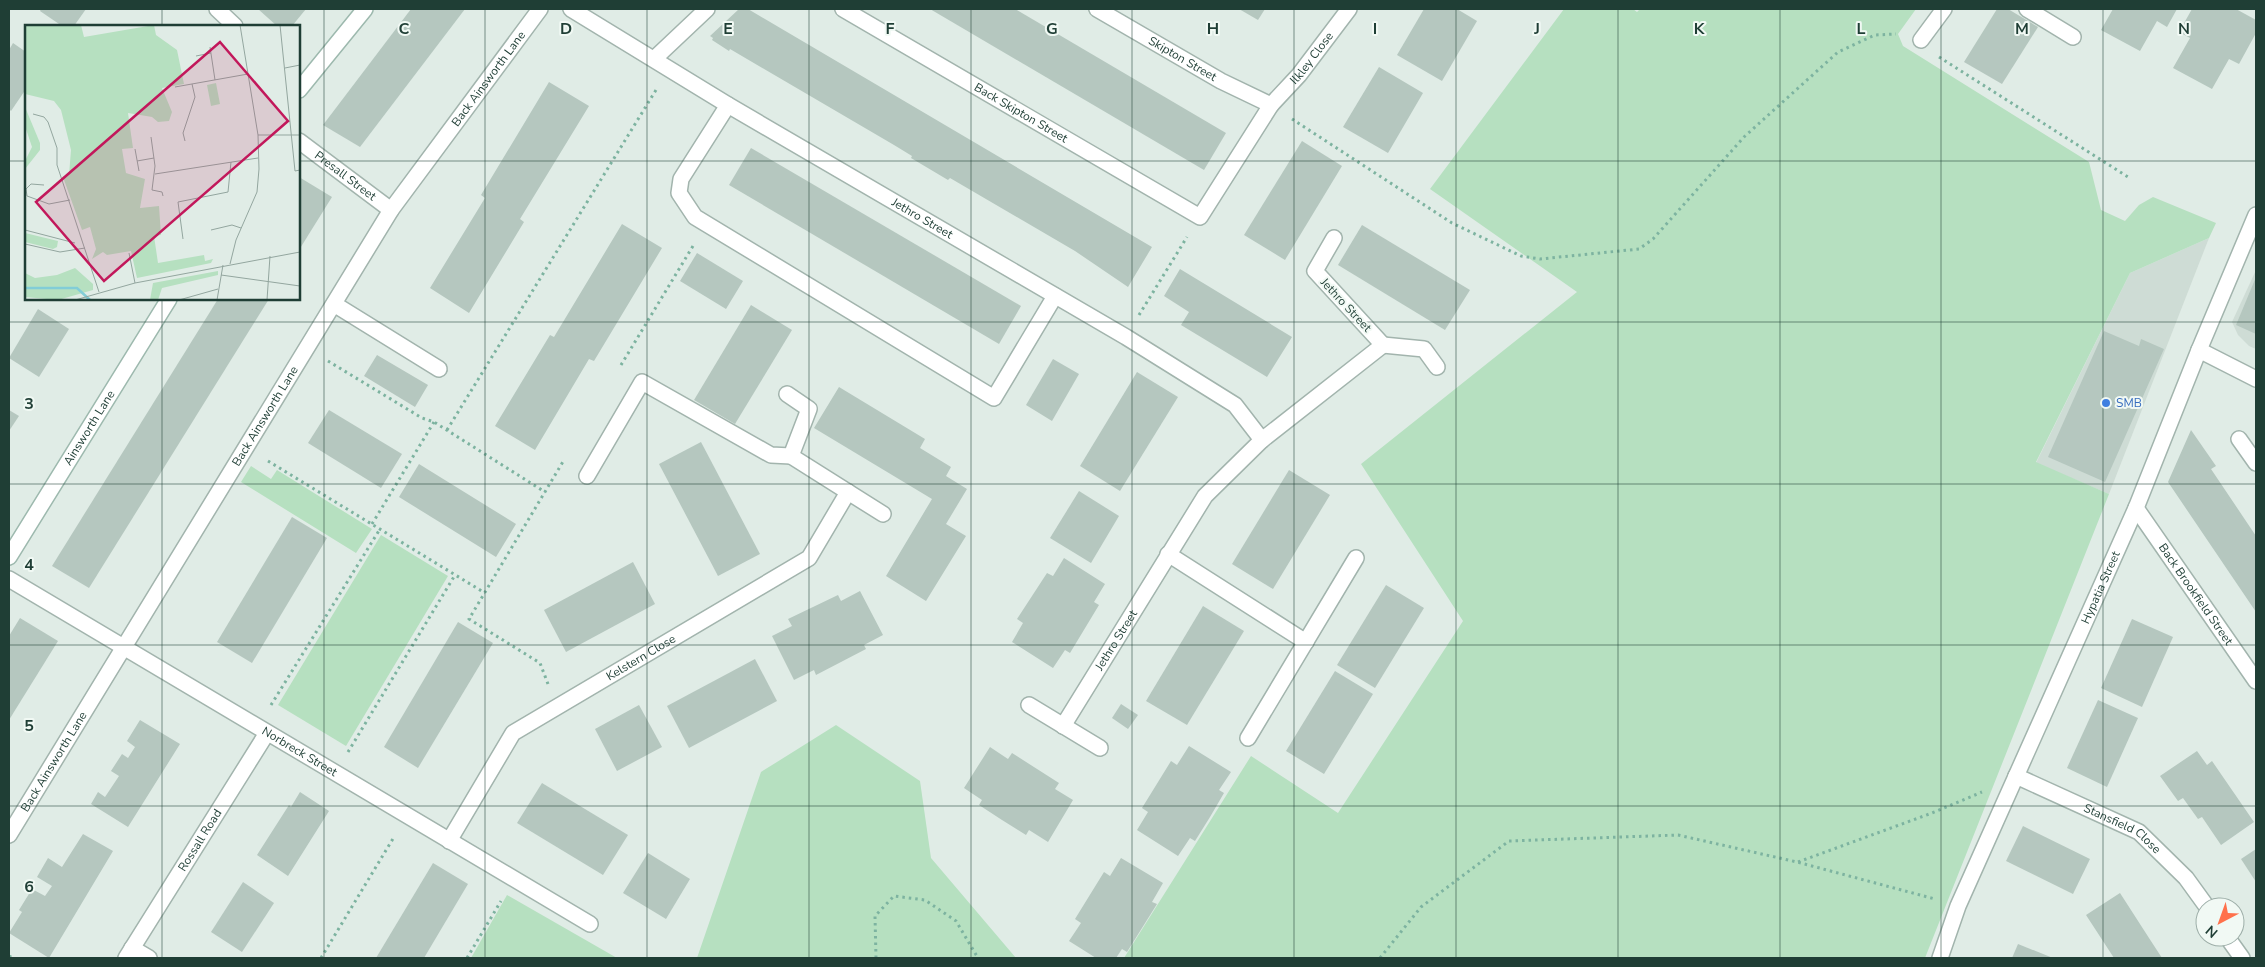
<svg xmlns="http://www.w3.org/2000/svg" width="2265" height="967" viewBox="0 0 2265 967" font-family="'Nunito Sans',sans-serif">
<rect width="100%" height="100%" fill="#e0ece6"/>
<g fill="#cedcd5">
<polygon points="2209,238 2109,494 2036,463 2130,273"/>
<polygon points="2256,270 2256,349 2249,346 2238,335 2232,322"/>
</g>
<g fill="#b6e0c0">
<polygon points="1564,9 1633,9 1637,12 1640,9 1916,9 1898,34 1903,46 2089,162 2101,210 2125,221 2139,205 2153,197 2216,223 2209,238 2130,273 2036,462 2109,494 1925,958 1124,958 1251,756 1338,813 1463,621 1361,464 1577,292 1430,189"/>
<polygon points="251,466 271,479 277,470 372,529 356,553 241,482"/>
<polygon points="381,535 448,576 346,746 278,705"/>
<polygon points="836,725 920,781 931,858 1016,958 697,958 761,772"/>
<polygon points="507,895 617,958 471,958"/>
</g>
<g fill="#b5c7bf">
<polygon points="41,9 86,9 74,26 62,26 40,11"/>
<polygon points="258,9 306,9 292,26 277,26"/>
<polygon points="411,9 465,9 360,147 323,125"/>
<polygon points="739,9 748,9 1152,247 1128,287 1075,251 950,178 948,180 911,158 912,156 894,145 730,49 729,51 712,40 713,38 710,36"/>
<polygon points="930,9 1015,9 1226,133 1204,170"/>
<polygon points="1239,9 1265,9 1258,20"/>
<polygon points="1424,9 1457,9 1477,21 1442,81 1397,55"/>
<polygon points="1997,9 2008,9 2038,27 2002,84 1964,62"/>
<polygon points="2113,9 2177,9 2167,27 2157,21 2140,51 2101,30"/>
<polygon points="2192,9 2236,9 2256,20 2256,33 2239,64 2229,59 2212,89 2173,68 2190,38 2179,32"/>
<polygon points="13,43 26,52 26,89 11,111 9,109 9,50"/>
<polygon points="1379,67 1423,93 1388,153 1343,127"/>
<polygon points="549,82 589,106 520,219 524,222 469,313 430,288 485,198 481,195"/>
<polygon points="1302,141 1342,166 1285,260 1244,235"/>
<polygon points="751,148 1021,306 999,344 729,185"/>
<polygon points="299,177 332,197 299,250"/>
<polygon points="622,224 662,248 594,361 589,359 535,450 495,426 550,335 554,337"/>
<polygon points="1362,225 1470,290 1445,330 1338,265"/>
<polygon points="697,253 743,281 726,309 680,281"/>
<polygon points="1180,269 1292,337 1267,377 1181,325 1189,312 1164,296"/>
<polygon points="2256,277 2256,334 2236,325"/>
<polygon points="218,299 269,299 89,588 52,566"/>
<polygon points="751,305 792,330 735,424 694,400"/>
<polygon points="38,309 69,329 39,377 9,358"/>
<polygon points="2104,331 2139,346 2141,339 2164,349 2105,482 2048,457"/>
<polygon points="377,355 428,385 415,407 364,376"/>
<polygon points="1053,359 1079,374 1052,421 1026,405"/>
<polygon points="1137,372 1178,397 1120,491 1080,466"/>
<polygon points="839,387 925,439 920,448 951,467 946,476 967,489 946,524 966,536 926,601 886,576 932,499 814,428"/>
<polygon points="9,410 19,416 9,431"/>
<polygon points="329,410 402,454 381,488 308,443"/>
<polygon points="2191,430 2216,466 2211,469 2256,536 2256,612 2168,482"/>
<polygon points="701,442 760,554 718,576 659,464"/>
<polygon points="419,464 516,524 496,557 399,497"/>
<polygon points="1289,470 1330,495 1273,589 1232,564"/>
<polygon points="1079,491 1119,516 1091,563 1050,538"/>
<polygon points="292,517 327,538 252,663 217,642"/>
<polygon points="1064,558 1105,584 1094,602 1099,605 1070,653 1065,650 1053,668 1012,642 1023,623 1017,619 1047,573 1053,576"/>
<polygon points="633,562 655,604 566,652 544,610"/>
<polygon points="1386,585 1424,608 1375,688 1337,665"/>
<polygon points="860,591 883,635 864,645 866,649 816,675 814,670 794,680 772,636 792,626 788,619 838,595 841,601"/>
<polygon points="1203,606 1244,631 1187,725 1146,701"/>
<polygon points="20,618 58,641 9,720 9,636"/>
<polygon points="2132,619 2173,637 2142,707 2101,688"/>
<polygon points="458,622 493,643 418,768 384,747"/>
<polygon points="755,659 777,701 689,748 667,706"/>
<polygon points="1335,671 1373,694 1324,774 1286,751"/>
<polygon points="2098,700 2138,718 2107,787 2067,768"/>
<polygon points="1121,704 1138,715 1128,729 1112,718"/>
<polygon points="639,705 662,747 617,771 595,729"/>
<polygon points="140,720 180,744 128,827 91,804 98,792 105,797 119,776 111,771 122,754 128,758 135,747 127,741"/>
<polygon points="1189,746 1231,772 1219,790 1224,793 1210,817 1195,841 1190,838 1178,856 1137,830 1148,812 1142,808 1171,761 1177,765"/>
<polygon points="990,747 1008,759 1012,753 1059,783 1055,789 1073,800 1048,842 1029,830 1026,835 1002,820 979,805 982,800 964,788"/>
<polygon points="2197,751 2207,765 2212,761 2254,822 2221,845 2202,817 2198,819 2183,798 2178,801 2160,776"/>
<polygon points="542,783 628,835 603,875 517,823"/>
<polygon points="300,792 329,811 288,876 257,855 289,805 291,807"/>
<polygon points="2023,826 2090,859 2073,894 2006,861"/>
<polygon points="83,834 113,851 49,958 9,933 22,912 19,910 32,889 45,896 52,886 37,877 48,858 62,867"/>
<polygon points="2256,849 2256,882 2241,859"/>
<polygon points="648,853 690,879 666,919 623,893"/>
<polygon points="1121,858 1163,883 1152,902 1157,904 1127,952 1122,949 1116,958 1096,958 1069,941 1081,923 1075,919 1104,872 1110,876"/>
<polygon points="433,863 468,884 424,958 376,958"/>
<polygon points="243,882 274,903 242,952 211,932"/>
<polygon points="2120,893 2149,938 2162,958 2114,958 2086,915"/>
<polygon points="2018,944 2053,958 2012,958"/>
</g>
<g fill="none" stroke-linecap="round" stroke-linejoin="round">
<defs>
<g id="lane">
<path id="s1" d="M843,9L1200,217L1271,105"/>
<polyline points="2027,9 2073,37"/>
<polyline points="728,105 681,179 679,193 695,217 994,398 1055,296"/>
<path id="s2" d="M299,141L391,210"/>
<polyline points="334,304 439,369"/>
<polyline points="587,476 642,382 771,455 791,456 809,409 787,394"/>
<path id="s3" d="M2136,508L2256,681"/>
<path id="s4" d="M9,835L391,210L540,9"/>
</g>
<g id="street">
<polyline points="217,9 235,26"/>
<path id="s5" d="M571,9L728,105L1126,337L1235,405L1262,440"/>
<path id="s6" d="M1097,9L1221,81L1271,105L1299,75L1349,9"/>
<polyline points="1921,40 1944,9"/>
<polyline points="654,59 707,9"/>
<polyline points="1383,345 1424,349 1437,367"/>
<polyline points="2199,350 2256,379"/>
<polyline points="2239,439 2256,463"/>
<polyline points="791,456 883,514"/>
<polyline points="1168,554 1306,642"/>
<path id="s7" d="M9,579L590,924"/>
<polyline points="1029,705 1100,748"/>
<path id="s8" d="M1063,726L1205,496L1262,440L1383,345L1315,271L1334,238"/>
<polyline points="1248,738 1356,558"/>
<path id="s9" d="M2016,776L2139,832L2186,878L2207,907"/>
<path id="s10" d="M449,841L513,733L809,558L848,492"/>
<polyline points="2227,937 2242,958"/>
<polyline points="132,948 149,958"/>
<path id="s11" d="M126,958L267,733"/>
<path id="s12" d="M1940,958L1958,906L2136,508L2199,350L2256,215"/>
</g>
<g id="secondary">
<polyline points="299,90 365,9"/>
<path id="s13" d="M9,557L169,299"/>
</g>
</defs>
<use href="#lane" stroke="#a2b4ad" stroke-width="18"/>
<use href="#street" stroke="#a2b4ad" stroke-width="18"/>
<use href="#secondary" stroke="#9db9ae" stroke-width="18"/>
<g stroke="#7db3a0" stroke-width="3" stroke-dasharray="2.5 4" stroke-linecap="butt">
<polyline points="1939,57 2128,177"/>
<polyline points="1292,119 1452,223 1521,256 1540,259 1639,249 1653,239 1744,137 1838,52 1875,35 1896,34"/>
<polyline points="1139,315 1187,237"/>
<polyline points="328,361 422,418 434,422 545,492"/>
<polyline points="621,365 693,246"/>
<polyline points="447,430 656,90"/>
<polyline points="268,461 485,593"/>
<polyline points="372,524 434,422"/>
<polyline points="548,684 540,663 469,619 564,460"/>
<polyline points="271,705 380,529"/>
<polyline points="348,752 455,575"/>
<polyline points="1798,862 1932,813 1982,792"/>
<polyline points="9,956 13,958"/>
<polyline points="321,958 394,837"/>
<polyline points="467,958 501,901"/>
<polyline points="876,958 875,916 894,896 925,900 956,921 978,958"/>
<polyline points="1380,958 1421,907 1509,841 1678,835 1797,862 1935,899"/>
</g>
<use href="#lane" stroke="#fff" stroke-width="15"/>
<use href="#street" stroke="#fff" stroke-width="15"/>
<use href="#secondary" stroke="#fff" stroke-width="15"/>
</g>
<path fill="none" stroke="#1f3e35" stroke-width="1" stroke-opacity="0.55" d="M162,9V26M324,9V958M485,9V958M647,9V958M809,9V958M971,9V958M1132,9V958M1294,9V958M1456,9V958M1618,9V958M1780,9V958M1941,9V958M2103,9V958M9,161H26M299,161H2256M162,299V958M9,322H2256M9,484H2256M9,645H2256M9,806H2256"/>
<circle fill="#3f7fe0" stroke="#f1f9f4" stroke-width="2" cx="2106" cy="403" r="5"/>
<g text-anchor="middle" stroke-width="4" stroke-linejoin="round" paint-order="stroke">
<g font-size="12" fill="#1f3e35" stroke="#f1f9f4">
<text dy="4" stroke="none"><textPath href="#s6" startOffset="261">Ilkley Close</textPath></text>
<text dy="4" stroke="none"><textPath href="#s6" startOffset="99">Skipton Street</textPath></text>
<text dy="4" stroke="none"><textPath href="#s4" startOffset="896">Back Ainsworth Lane</textPath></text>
<text dy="4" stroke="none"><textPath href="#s1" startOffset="206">Back Skipton Street</textPath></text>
<text dy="4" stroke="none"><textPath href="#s2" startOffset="58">Presall Street</textPath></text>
<text dy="4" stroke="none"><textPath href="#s5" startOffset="409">Jethro Street</textPath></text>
<text transform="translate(1346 305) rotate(47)" y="4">Jethro Street</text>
<text dy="4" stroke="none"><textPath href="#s4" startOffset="491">Back Ainsworth Lane</textPath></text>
<text dy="4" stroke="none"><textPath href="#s13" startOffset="152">Ainsworth Lane</textPath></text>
<text dy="4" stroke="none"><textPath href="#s12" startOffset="404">Hypatia Street</textPath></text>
<text dy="4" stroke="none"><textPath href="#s3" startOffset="105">Back Brookfield Street</textPath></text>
<text dy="4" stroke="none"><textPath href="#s8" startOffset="101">Jethro Street</textPath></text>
<text dy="4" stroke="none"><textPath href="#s10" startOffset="274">Kelstern Close</textPath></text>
<text dy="4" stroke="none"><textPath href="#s7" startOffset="338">Norbreck Street</textPath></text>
<text dy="4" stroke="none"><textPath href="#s4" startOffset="86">Back Ainsworth Lane</textPath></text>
<text dy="4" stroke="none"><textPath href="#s9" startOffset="119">Stansfield Close</textPath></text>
<text dy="4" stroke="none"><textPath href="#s11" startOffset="139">Rossall Road</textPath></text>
</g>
<g font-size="12" fill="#366cbe" stroke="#f1f9f4" text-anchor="start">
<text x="2116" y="407">SMB</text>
</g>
</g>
<g transform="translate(25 25)">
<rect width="275" height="275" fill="#e0ece6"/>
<path d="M0,0H56L59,12L129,0L131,10L152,25L159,59L137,63L147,87L144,96L133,97L127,92L103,88L108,123L97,124L101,148L120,154L115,183L134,181L136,210L129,211L133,238L179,230L180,236L188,234L186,238L112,253L106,226L82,230L78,227L67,234L71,224L65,202L57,205L38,152L44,150L46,125L36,85L29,76L0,69ZM191,58L195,79L186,81L182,60ZM0,82L15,118V125L0,144V136L7,122L0,101ZM0,208L33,216L32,222L28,224L0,217ZM50,243L68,259V265L33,275L0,272V248L10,253L32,250ZM193,246V250L137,263L133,275H125L128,258Z" fill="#b6e0c0"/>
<path fill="none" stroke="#82cdd7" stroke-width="2.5" d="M0,263H52L65,275"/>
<path fill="none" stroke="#93a69f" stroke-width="1" d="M255,0L270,146L275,145M185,22L190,55M171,31L186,28M260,43L275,40M150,62L223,49M8,89L19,92L23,97L32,123V140L74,267M233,110H275M126,112L130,141L127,165L137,167L138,171M160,116L158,108L170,72L167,59M110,124L114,146M112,136L129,133M130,149L233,133M19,160L6,159L1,164L2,171L24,179L45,175M203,167L206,137M0,205L50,218M186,205L207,200L216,203M158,214L153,177L203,167M0,219L35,227L60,223M104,228L110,258M205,239L211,215L232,167L234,144L233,110L215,0M196,250L275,261M50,275L110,258L275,227M154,275L193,264M192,275L198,240M242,275L245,231"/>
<path fill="#c2185b" fill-opacity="0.15" stroke="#c2185b" stroke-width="2.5" d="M195,17L263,96L79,256L11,177Z"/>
<rect width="275" height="275" fill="none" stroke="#1f3e35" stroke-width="2.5"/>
</g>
<g font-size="16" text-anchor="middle" font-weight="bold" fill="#1f3e35" stroke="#f1f9f4" stroke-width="4" stroke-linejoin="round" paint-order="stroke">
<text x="404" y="34">C</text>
<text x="566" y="34">D</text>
<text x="728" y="34">E</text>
<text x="890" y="34">F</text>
<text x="1052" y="34">G</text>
<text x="1213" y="34">H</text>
<text x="1375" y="34">I</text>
<text x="1537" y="34">J</text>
<text x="1699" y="34">K</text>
<text x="1861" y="34">L</text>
<text x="2022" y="34">M</text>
<text x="2184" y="34">N</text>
<text x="29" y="409">3</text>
<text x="29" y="570">4</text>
<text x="29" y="731">5</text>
<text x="29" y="892">6</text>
</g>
<rect width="2265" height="967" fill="none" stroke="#1f3e35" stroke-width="20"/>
<g transform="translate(2220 922) rotate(221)"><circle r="24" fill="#f1f9f4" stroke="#9daea8"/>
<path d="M0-4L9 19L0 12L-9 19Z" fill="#ff714b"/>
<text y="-8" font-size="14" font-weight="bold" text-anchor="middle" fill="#1f3e35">N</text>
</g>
</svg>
